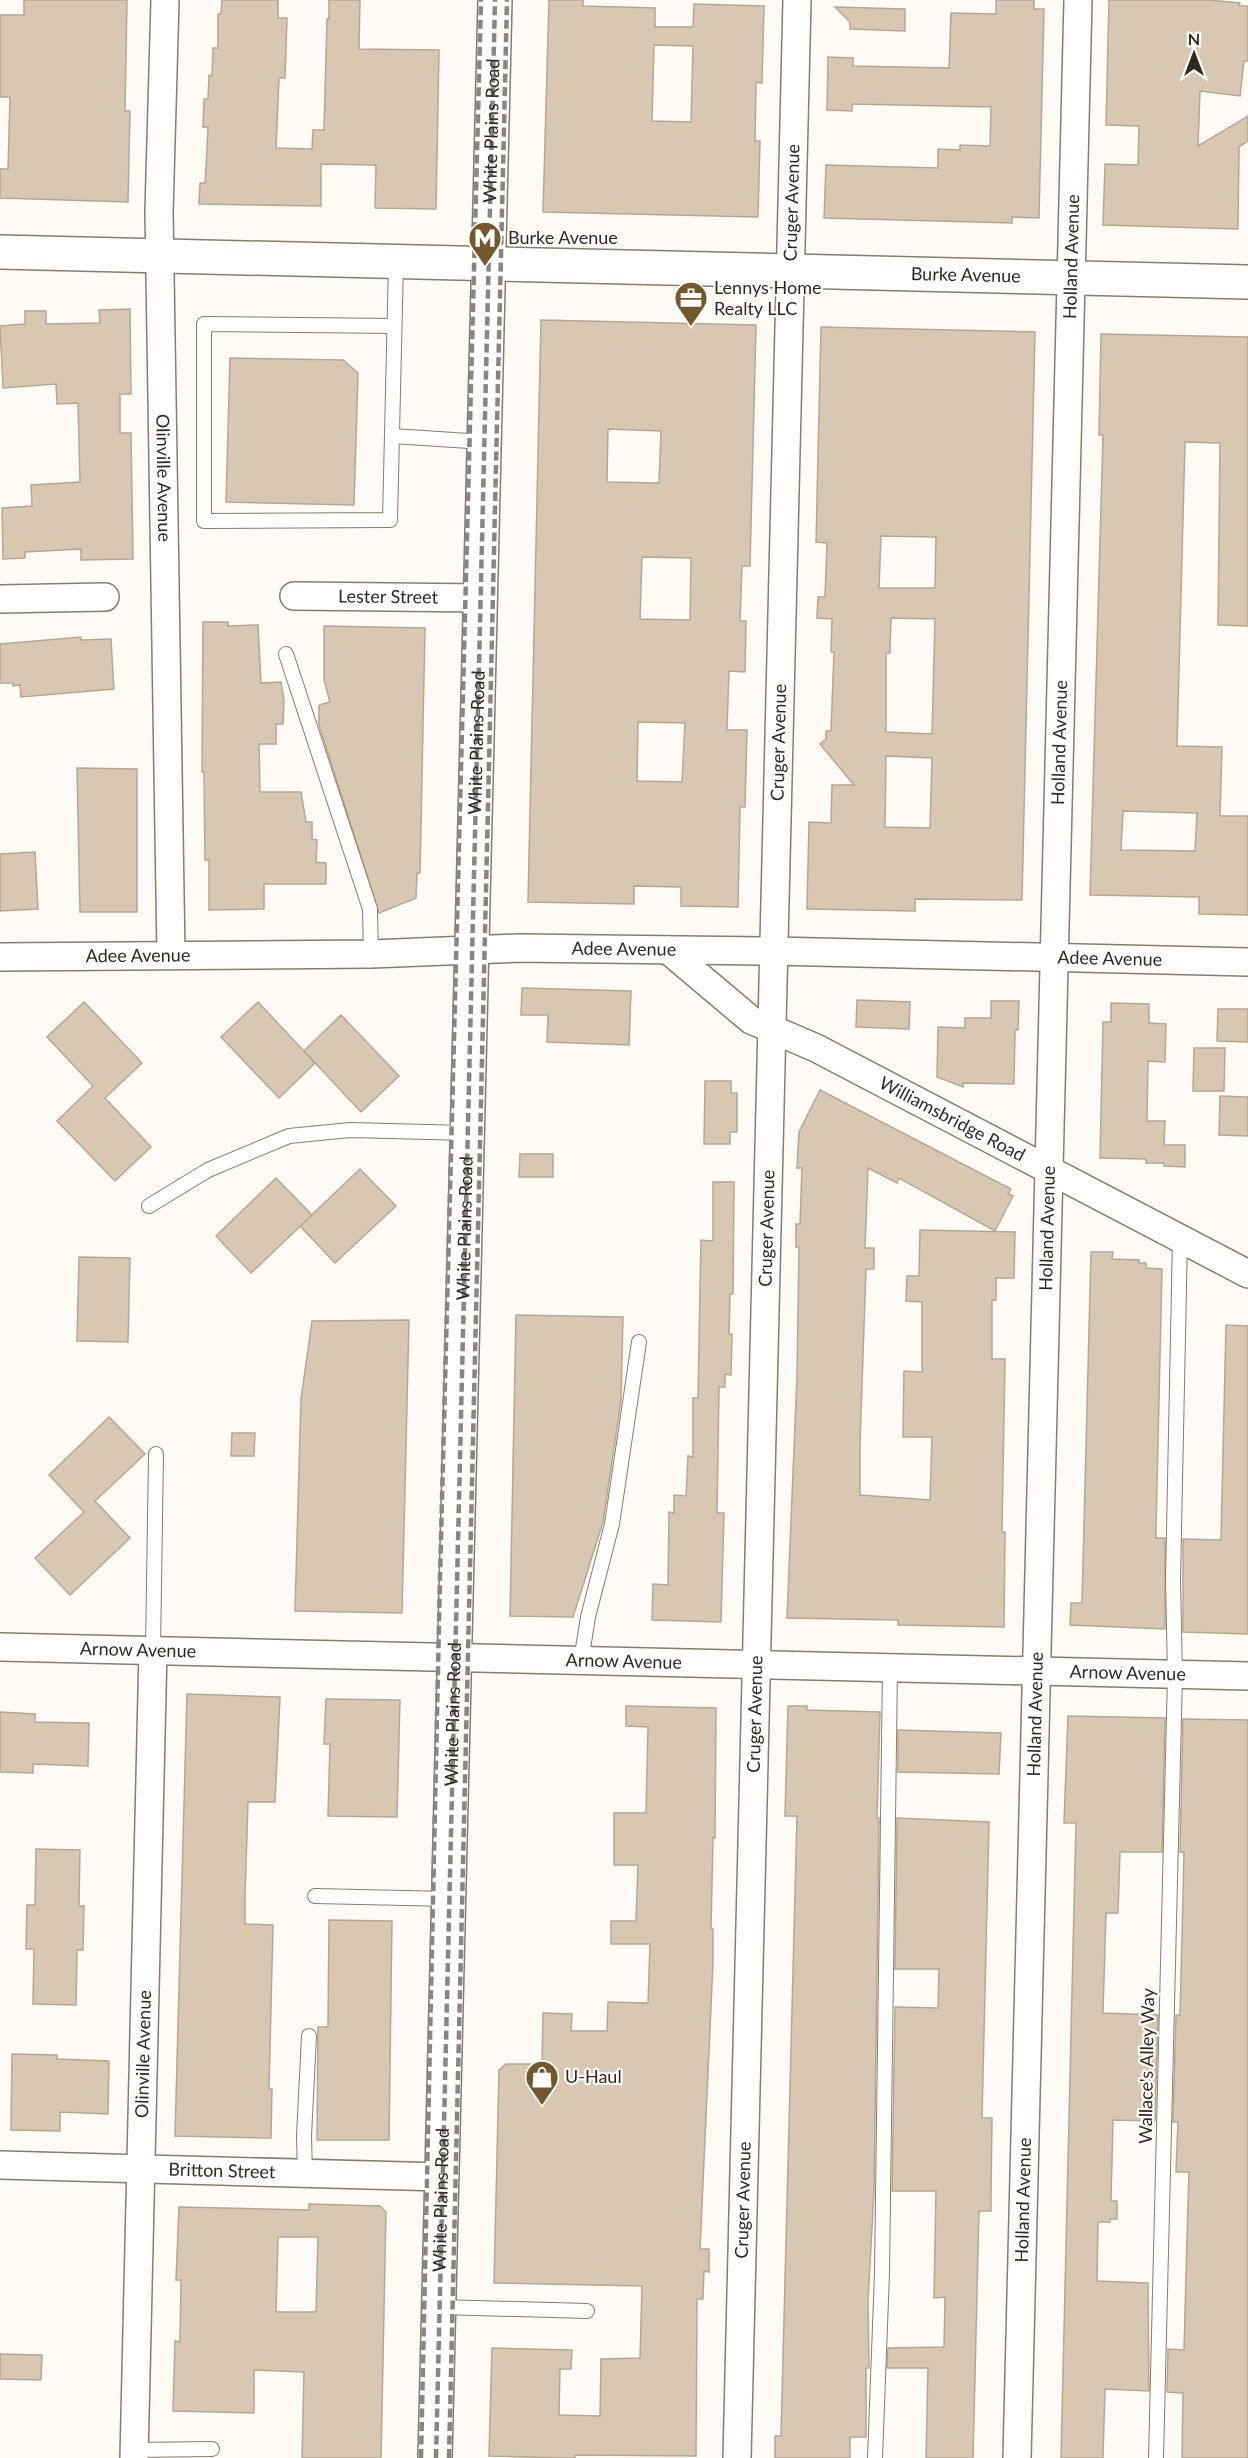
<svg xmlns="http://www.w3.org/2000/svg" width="1248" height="2458" viewBox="0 0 1248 2458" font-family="Lato,sans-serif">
<rect width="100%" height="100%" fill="#fefbf6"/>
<g fill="#d8c8b2" stroke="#b7a792" stroke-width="1.5" fill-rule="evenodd">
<polygon points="24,0 127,0 125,111 130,111 128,202 0,198 0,169 8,169 10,97 0,97 0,15 24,15"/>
<polygon points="222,0 278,0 278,18 287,18 285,78 279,78 276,148 312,149 313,130 324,130 327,19 329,19 329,0 360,0 359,49 439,50 436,209 375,208 376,165 321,164 321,206 199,204 200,183 205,183 206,168 208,127 203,127 204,99 208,99 209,75 212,76 213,48 218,48 218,14 221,14"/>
<path d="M549,0H583V6L655,8V27H693L694,4L764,6L762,83L756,82L755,141H760L758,217L543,212ZM654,45L693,46L691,122L652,121Z"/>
<polygon points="996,0 1034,0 1034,9 1044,9 1039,218 1012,217 1012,223 824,218 826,165 938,168 938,149 960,150 960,145 990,146 991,107 852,104 852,111 827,110 828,57 853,58 853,66 949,68 951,13 996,14"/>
<polygon points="1109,0 1208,0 1240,3 1239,6 1248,6 1248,61 1244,61 1240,96 1200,91 1198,146 1248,116 1248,141 1239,147 1238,229 1103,225 1105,164 1138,165 1139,126 1106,125"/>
<polygon points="835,7 905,9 905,31 850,29 850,22"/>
<polygon points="130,309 131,394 120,394 120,433 131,433 133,559 81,560 81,549 25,552 25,558 3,559 2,508 32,506 31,485 80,482 78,403 57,404 56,384 3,388 0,326 25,324 25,311 46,311 46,324 100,323 99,310"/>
<path d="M541,320L756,325L750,566H742L740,621H746L745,672L729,671L728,701L727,730H747L745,807H740L738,907L681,906V887L634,886V904L528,902ZM608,429L661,431L659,483L607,482ZM642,557L691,558L690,620L640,619ZM638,722L685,723L682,782L637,781Z"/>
<path d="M821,327L1035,332L1022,900L915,899V911L807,909L809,822L831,823L832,785H854L820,744L826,739V731H831L834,652H831L832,619L817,618L818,597H825L827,543L816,542ZM881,536L936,537L935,588H879ZM891,618L935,619L932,734L886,732V653H890ZM886,756L932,758L930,828L885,827Z"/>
<path d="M1101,334L1248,337V626L1218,625L1220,443L1185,442L1177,746L1222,747L1220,816H1248V915L1199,914V897L1090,895L1103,435H1099ZM1123,811L1197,813L1195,851L1121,850Z"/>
<polygon points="230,358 343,360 358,373 354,505 226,502"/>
<polygon points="203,622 228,622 228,626 258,625 261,683 281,682 284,700 283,724 276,724 276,744 259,744 260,792 301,792 306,822 312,822 312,839 317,840 316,862 326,863 326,884 264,884 264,909 209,910 209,860 205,860 204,772 202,772"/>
<polygon points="324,626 425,628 420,873 417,873 416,898 379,913 319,725 319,705 330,702 324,680"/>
<polygon points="81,637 81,640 111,639 114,689 21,697 20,685 13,686 13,683 0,683 0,644"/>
<polygon points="77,768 137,769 137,912 80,912"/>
<polygon points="35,852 38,909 0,911 0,854"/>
<polygon points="522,988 631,991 629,1045 547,1042 548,1015 521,1015"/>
<polygon points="857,1000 910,1002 909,1029 856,1027"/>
<polygon points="991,1001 1019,1001 1018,1030 1015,1030 1014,1084 963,1083 963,1087 937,1077 938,1027 965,1028 965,1018 991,1018"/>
<polygon points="84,1002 142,1063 105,1098 151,1147 115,1181 57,1121 93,1086 47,1037"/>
<polygon points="258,1002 315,1063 279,1098 221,1037"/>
<polygon points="1111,1003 1149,1004 1149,1023 1166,1024 1165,1062 1148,1061 1147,1121 1165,1121 1164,1145 1185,1145 1185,1167 1164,1166 1164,1163 1146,1163 1146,1159 1100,1158 1103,1022 1111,1022"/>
<polygon points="1218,1009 1248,1009 1248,1042 1217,1041"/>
<polygon points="341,1015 399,1076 361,1112 304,1051"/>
<polygon points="1194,1048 1225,1048 1224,1091 1193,1091"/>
<polygon points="705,1081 731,1081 731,1093 737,1093 737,1132 730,1132 730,1144 704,1144"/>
<polygon points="820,1090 1011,1189 1008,1194 1013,1196 995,1231 899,1178 897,1183 868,1168 865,1248 874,1248 874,1269 866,1269 860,1442 860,1495 930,1500 932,1437 903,1437 904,1371 922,1372 922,1302 906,1301 907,1276 919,1276 920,1230 1015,1232 1014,1278 996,1278 996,1300 992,1300 992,1359 1005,1359 1002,1532 1005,1532 1004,1627 898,1625 898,1620 787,1618 797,1376 799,1247 796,1247 796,1224 800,1224 802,1168 797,1168 799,1132"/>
<polygon points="1220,1096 1248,1097 1248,1136 1219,1135"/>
<polygon points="520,1154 553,1154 553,1177 519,1177"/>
<polygon points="360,1169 396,1206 335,1263 300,1226"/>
<polygon points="276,1178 312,1215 251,1273 216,1236"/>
<polygon points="713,1182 734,1182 733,1294 730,1294 729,1334 732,1334 731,1375 725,1374 725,1387 719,1387 717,1513 724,1513 721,1622 652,1620 653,1584 668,1585 669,1512 674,1513 674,1495 686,1496 688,1456 693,1457 693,1398 698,1398 701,1240 713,1241"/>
<polygon points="1091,1252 1113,1252 1112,1259 1139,1260 1139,1263 1146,1263 1146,1268 1162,1269 1156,1529 1156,1538 1165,1538 1165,1629 1070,1625 1071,1603 1082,1603"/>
<polygon points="79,1257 130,1258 128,1342 77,1341"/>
<polygon points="516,1315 623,1317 621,1400 603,1522 573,1617 510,1616"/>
<polygon points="409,1320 402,1613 295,1611 301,1399 312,1321"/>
<polygon points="1226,1325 1248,1326 1248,1634 1183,1632 1183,1539 1221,1540"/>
<polygon points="109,1417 145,1454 95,1501 130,1538 70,1595 35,1558 84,1512 49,1475"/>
<polygon points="232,1433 255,1433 254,1456 231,1456"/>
<polygon points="187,1694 280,1697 275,1802 248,1802 245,1896 245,1924 273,1925 269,2089 272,2089 271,2138 175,2136"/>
<polygon points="326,1699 400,1700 397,1817 328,1816 330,1744 324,1744"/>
<polygon points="626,1706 716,1708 715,1838 713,1837 711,1929 713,1929 713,1962 700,2249 709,2249 709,2272 704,2271 703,2299 697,2299 696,2456 575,2455 575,2458 563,2458 489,2456 492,2348 572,2350 571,2369 560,2369 559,2415 600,2416 601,2359 640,2358 642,2286 494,2283 499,2070 506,2064 542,2064 543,2013 572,2014 571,2031 607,2031 608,2002 648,2003 650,1944 611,1944 611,1921 636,1921 638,1865 614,1865 614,1813 646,1813 648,1727 626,1726"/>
<polygon points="788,1706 807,1706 807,1710 880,1712 877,1818 879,1818 874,2191 868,2301 869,2368 866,2368 866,2437 850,2437 850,2458 775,2458 775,2436 781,2436 797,1816 785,1816"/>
<polygon points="0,1712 35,1714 35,1722 89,1723 88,1766 33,1764 33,1773 0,1772"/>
<polygon points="1068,1716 1165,1718 1162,1852 1120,1852 1118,1913 1106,1913 1103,2013 1158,2015 1155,2121 1113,2120 1111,2201 1117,2201 1117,2219 1110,2219 1110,2222 1098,2222 1097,2281 1148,2283 1149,2391 1105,2389 1103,2458 1061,2458 1076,1823 1064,1823"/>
<polygon points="1183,1719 1248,1720 1248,2458 1182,2458 1183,2393 1167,2392 1168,2349 1184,2350 1188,2204 1189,2172 1176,2172 1178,2122 1173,2122 1176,2015 1180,2015 1183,1898 1184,1852 1180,1852"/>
<polygon points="898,1730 1001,1733 999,1774 898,1772"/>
<polygon points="897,1818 989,1822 982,2118 992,2118 991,2200 991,2211 979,2211 973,2458 926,2458 928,2368 887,2368 888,2348 944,2347 945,2297 934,2298 936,2191 892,2191 895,2007 938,2008 939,1969 895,1969"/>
<polygon points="36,1849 80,1850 79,1906 84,1906 83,1950 77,1950 76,2005 33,2004 34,1949 26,1949 27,1905 35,1905"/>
<polygon points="329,1920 392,1921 389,2140 317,2140 318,2027 328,2027"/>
<polygon points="12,2054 57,2055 57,2059 109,2061 108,2114 60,2112 60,2131 11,2130"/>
<path d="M309,2204L380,2206L386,2212L381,2458H302L304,2372L254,2370V2413L173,2411L175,2341L180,2342L181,2280H176L179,2207L309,2210ZM278,2237H318L316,2312H276Z"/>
<polygon points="0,2354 42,2355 41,2380 0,2379"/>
</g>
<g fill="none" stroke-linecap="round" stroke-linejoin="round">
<defs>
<g id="service">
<polyline points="394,326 204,324 204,521 390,520 396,262"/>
<polyline points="392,436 485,442"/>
<polyline points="286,654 370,909 371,954"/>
<polyline points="149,1206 208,1170 289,1136 350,1130 468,1133"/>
<polyline points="153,1650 156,1454"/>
<polyline points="581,1661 588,1617 612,1524 639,1342"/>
<polyline points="315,1896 450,1899"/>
<polyline points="305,2173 304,2136 309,2036"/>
<polyline points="439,2307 587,2311"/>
<polyline points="134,2450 212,2449"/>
<polyline points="875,2458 882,2273 890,1668"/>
<polyline points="1156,2458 1175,1675 1173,1580 1180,1238"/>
</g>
<g id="minor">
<path id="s1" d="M165,0L159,212L171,955"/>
<path id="s2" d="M294,596L482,598"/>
<polyline points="0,599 105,597"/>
<path id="s3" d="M668,950L751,1020L816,1048L1248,1274"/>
<path id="s4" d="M0,957L371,954L519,948L774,951L1248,962"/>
<path id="s5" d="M0,1647L1248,1676"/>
<path id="s6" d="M0,2165L443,2177"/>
<path id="s7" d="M134,2458L153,1650"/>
<path id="s8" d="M737,2458L797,0"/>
<path id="s9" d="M1017,2458L1078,0"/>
</g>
<g id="secondary">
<path id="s10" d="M0,252L1248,282"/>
<path id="s11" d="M435,2458L495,0"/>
</g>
</defs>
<use href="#service" stroke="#8b7c67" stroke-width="16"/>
<use href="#minor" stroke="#8b7c67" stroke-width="30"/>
<use href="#secondary" stroke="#8b7c67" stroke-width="36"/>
<use href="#service" stroke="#fff" stroke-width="14"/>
<use href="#minor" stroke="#fff" stroke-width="27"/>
<use href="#secondary" stroke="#fff" stroke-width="33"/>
<g stroke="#8a857e" stroke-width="4.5" stroke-dasharray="9 4.5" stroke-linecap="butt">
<polyline points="421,2458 440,1576 481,0"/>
<polyline points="436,2458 495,0"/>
<polyline points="449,2458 507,0"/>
</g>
</g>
<defs>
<symbol id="metro-pin" viewBox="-11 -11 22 30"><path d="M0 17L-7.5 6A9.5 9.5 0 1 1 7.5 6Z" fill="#74572b" stroke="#fff"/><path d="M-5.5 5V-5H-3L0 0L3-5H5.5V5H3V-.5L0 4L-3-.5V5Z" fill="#fff"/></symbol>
<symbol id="office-pin" viewBox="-11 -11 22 30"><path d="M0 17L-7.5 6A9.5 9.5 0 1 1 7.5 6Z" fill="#74572b" stroke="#fff"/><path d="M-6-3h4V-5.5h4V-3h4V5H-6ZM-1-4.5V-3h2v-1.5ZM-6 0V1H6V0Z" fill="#fff"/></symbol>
<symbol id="shop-pin" viewBox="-11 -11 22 30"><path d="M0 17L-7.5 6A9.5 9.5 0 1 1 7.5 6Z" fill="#74572b" stroke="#fff"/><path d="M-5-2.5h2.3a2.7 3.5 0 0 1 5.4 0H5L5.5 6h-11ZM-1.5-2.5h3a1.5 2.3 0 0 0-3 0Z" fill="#fff"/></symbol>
</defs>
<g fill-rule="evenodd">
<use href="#metro-pin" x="466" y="219" width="38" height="52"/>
<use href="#office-pin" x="672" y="279" width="38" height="52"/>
<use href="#shop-pin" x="523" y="2058" width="38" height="52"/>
</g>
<g text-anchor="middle" stroke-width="4.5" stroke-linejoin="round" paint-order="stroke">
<g font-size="18" fill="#2f2921" stroke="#fff">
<text dy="6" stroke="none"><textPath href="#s11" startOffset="2328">White Plains Road</textPath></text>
<text dy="6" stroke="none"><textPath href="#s8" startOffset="2256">Cruger Avenue</textPath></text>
<text dy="6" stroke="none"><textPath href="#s9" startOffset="2202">Holland Avenue</textPath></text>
<text dy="6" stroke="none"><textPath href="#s10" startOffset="966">Burke Avenue</textPath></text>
<text dy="6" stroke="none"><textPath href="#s1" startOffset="478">Olinville Avenue</textPath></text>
<text dy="6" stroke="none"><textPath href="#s2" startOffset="94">Lester Street</textPath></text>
<text dy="6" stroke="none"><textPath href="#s11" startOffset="1716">White Plains Road</textPath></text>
<text dy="6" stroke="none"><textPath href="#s8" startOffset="1716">Cruger Avenue</textPath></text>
<text dy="6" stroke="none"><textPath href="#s9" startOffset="1716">Holland Avenue</textPath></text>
<text dy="6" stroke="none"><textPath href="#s4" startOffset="624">Adee Avenue</textPath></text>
<text dy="6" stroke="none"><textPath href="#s4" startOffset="138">Adee Avenue</textPath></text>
<text dy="6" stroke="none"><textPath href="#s4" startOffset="1110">Adee Avenue</textPath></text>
<text dy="6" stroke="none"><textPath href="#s3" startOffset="333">Williamsbridge Road</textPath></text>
<text dy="6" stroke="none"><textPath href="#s11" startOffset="1230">White Plains Road</textPath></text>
<text dy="6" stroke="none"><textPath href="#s8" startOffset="1230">Cruger Avenue</textPath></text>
<text dy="6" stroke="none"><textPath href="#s9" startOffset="1230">Holland Avenue</textPath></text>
<text dy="6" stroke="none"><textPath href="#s5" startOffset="138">Arnow Avenue</textPath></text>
<text dy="6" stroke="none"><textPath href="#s5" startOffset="624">Arnow Avenue</textPath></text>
<text dy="6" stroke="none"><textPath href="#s5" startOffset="1128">Arnow Avenue</textPath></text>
<text dy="6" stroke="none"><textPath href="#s11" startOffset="744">White Plains Road</textPath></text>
<text dy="6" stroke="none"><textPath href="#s8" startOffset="744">Cruger Avenue</textPath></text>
<text dy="6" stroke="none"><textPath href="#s9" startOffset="744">Holland Avenue</textPath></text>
<text dy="6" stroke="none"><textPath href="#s7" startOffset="404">Olinville Avenue</textPath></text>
<text transform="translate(1147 2066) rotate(-89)" y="6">Wallace's Alley Way</text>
<text dy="6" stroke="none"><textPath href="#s6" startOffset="222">Britton Street</textPath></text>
<text dy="6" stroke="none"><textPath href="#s11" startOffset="258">White Plains Road</textPath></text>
<text dy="6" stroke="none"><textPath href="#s8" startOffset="258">Cruger Avenue</textPath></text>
<text dy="6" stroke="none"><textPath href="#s9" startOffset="258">Holland Avenue</textPath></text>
</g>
<g font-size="18" fill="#2f2921" stroke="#fff" text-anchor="start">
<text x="508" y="244">Burke Avenue</text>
<text x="714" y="294">Lennys Home<tspan x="714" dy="21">Realty LLC</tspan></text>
<text x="565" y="2083">U-Haul</text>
</g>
</g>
<g transform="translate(1194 54)" stroke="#ffffff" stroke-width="4.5" paint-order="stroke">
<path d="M0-4.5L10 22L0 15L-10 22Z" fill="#2f2921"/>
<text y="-9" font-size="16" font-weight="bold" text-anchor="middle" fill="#2f2921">N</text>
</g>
</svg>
